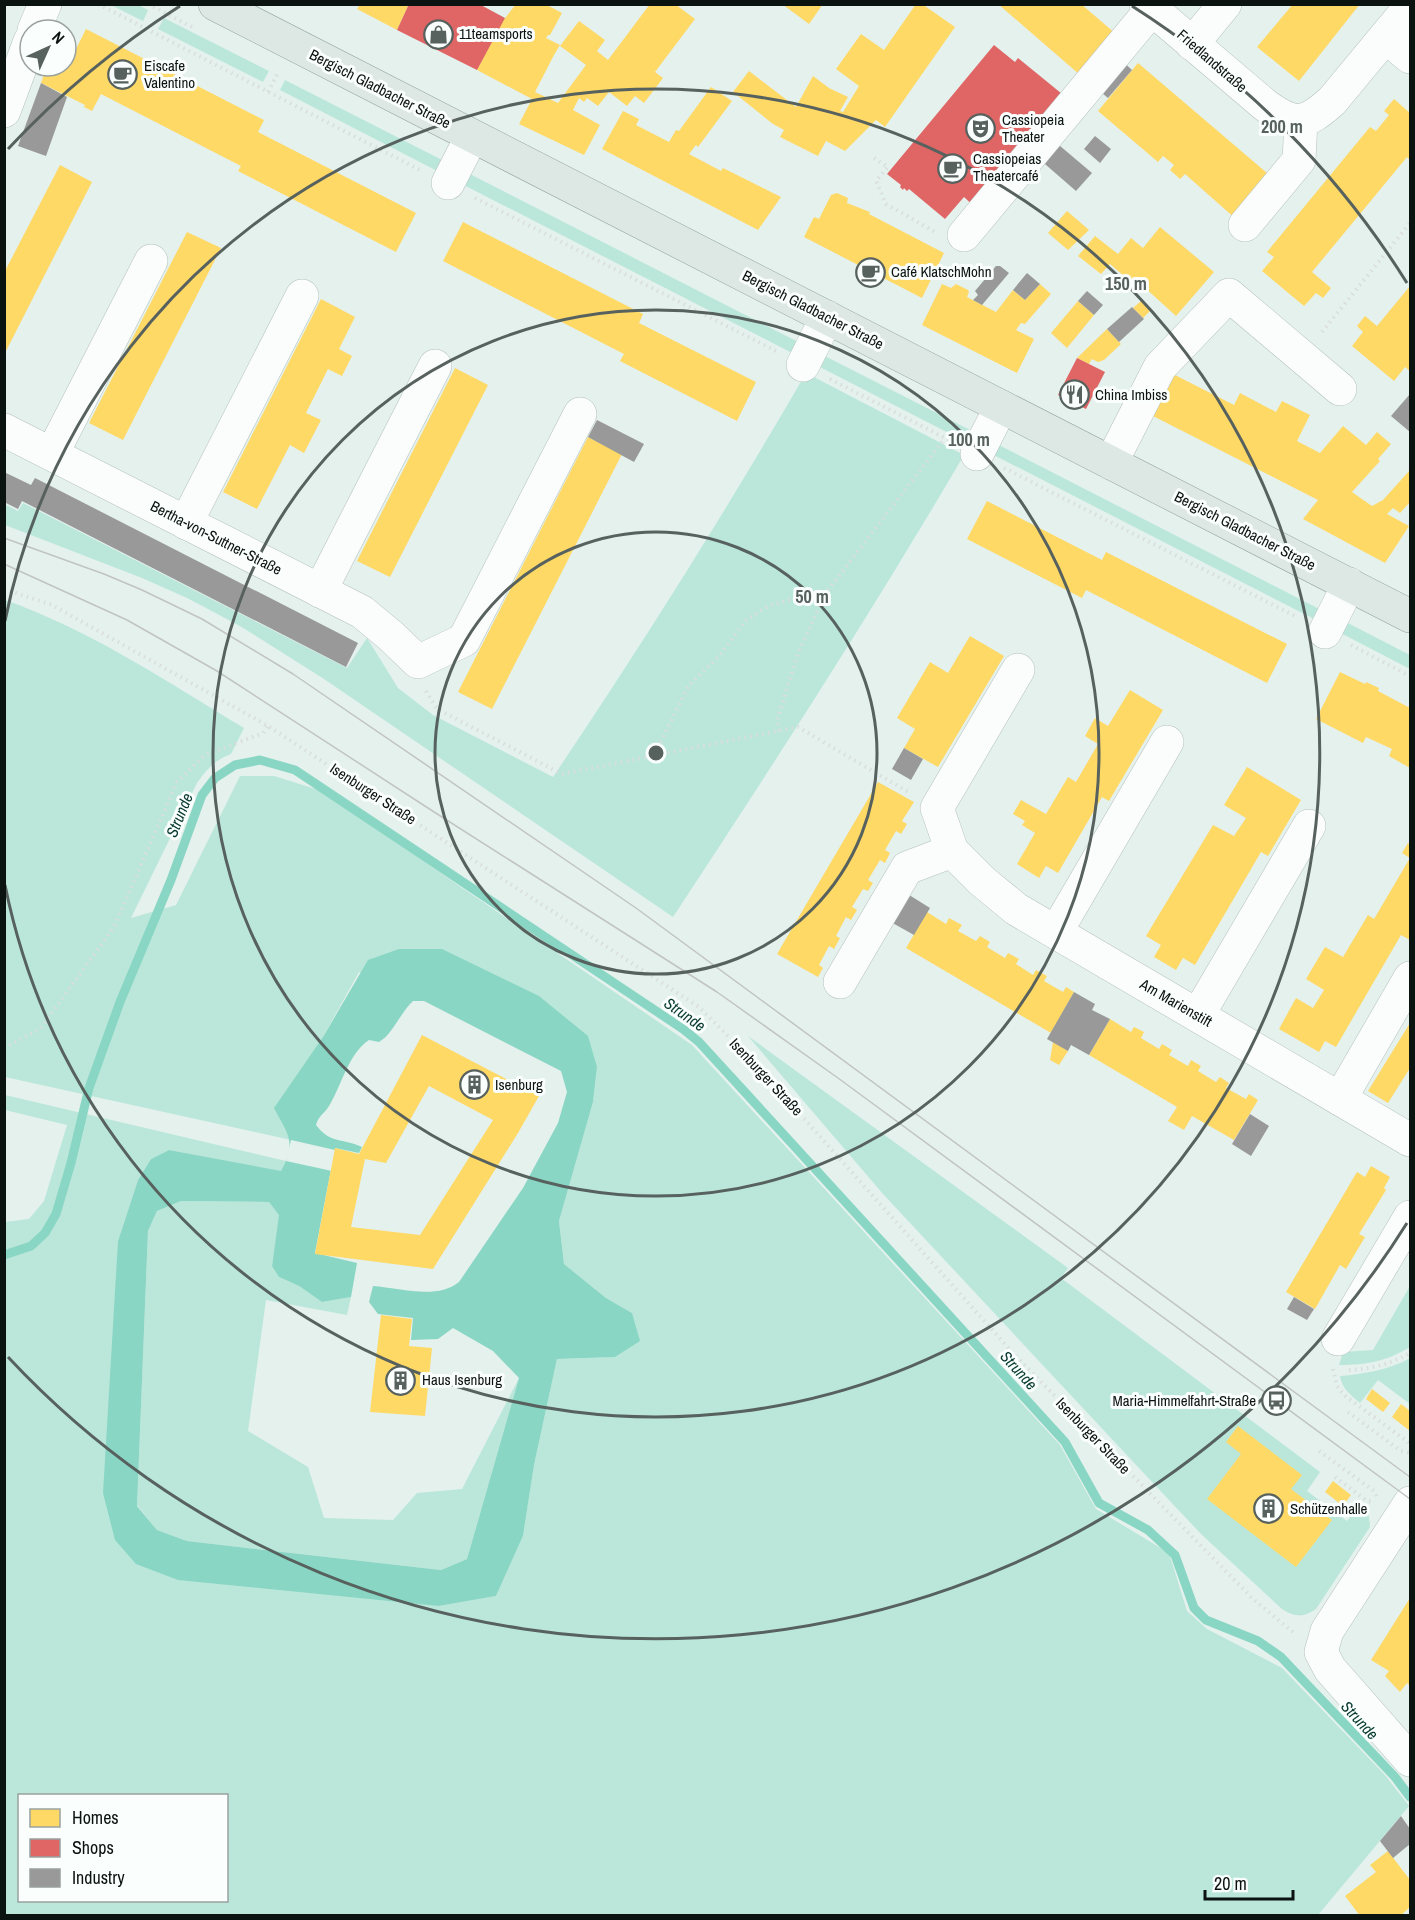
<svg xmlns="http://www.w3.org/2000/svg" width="1415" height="1920" viewBox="0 0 1415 1920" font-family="'Archivo Narrow',sans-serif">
<rect width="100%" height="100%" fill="#e4f1ed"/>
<g fill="#bbe7da" fill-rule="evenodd">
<polygon points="111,5 138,5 148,10 143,21"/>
<polygon points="164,18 269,71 263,82 158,29"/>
<polygon points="285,80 450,164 445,175 280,90"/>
<polygon points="462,170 806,346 800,357 456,181"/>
<polygon points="817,352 980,435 974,446 812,363"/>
<path d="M806,373L964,455C872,612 773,765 673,917L324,679L240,626L187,598L142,578L5,525L4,504L18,511L23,503L347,668L367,638L398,688L433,715L553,777C642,645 726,511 806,373Z"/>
<polygon points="991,441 1327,613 1322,623 986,451"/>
<path d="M5,600C90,630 166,681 244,728L231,754C216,759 206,770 197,783L131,918L176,905L240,776H274L319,790L692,1045L1060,1445L1096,1509L1169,1553L1187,1611L1207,1629L1282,1668L1385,1775L1409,1806L1318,1915H5L4,1222L29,1219L44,1201L67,1125L5,1110V1095L286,1161L281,1172L169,1150L151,1159L138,1180L118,1241L115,1540L439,1606L496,1596L523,1536L534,1465L557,1359L614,1357L632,1313L606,1298L564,1264L559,1221L593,1102L597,1067L359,972L323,1037L291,1140L5,1077ZM20,1796H226V1900H20Z"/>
<polygon points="1338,618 1410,655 1410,669 1333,629"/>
<path d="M748,1036L1068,1268L1061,1278L1320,1472L1307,1491L1347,1521L1361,1503L1368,1508L1370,1527L1316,1609C1304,1618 1294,1617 1282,1609L1201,1534L1138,1467L883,1194Z"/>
<polygon points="181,1201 269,1202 280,1215 272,1265 279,1277 299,1286 322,1302 351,1297 347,1315 266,1300 248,1431 308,1467 324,1518 393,1520 417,1493 462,1489 519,1378 467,1559 441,1570 187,1541 157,1530 137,1505 148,1231 157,1211"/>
<path d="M1410,1286V1347C1387,1361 1367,1365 1339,1365L1343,1352L1373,1350Z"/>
<path d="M1410,1358V1404L1378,1380L1360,1403C1351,1395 1342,1389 1340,1376C1364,1374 1389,1370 1410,1358Z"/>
</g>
<path fill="#8ad6c4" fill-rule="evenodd" d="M399,949H442L539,996L588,1036L597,1067L593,1102L559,1221L564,1264L606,1298L632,1313L640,1341L615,1357L557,1359L534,1465L523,1536L496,1596L439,1606L178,1580L136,1564L115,1540L103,1493L118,1241L138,1180L151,1159L169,1150L281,1171C297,1141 288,1135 274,1108L323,1037L368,960ZM413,1001H424L561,1071L567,1092L558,1123L523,1188L459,1282C437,1300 400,1288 373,1286L369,1302L378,1314L413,1318L411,1340L438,1339L453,1328L493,1351L519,1378L467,1559L441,1570L187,1541L157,1530L137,1506L148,1231L157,1211L181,1201L269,1202L279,1215L272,1266L279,1277L299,1286L322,1302L351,1297L357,1263L315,1253L335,1148L359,1153L362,1147C343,1138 330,1144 316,1125C318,1116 325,1113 329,1106C342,1085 348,1054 369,1040L379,1042C393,1034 400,1013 413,1001Z"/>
<polygon fill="#e4f1ed" points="291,1140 335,1150 332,1171 286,1161"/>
<g fill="#ffd966" fill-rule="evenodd">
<polygon points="360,4 409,4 397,30 357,9"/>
<polygon points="516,4 545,4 562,13 550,35 548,35 546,38 560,45 554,55 535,92 558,103 586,65 560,46 579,21 605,40 597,51 608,60 650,4 675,4 695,19 655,72 663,78 644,103 635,96 627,106 609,92 598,106 587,98 584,102 579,98 573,110 600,125 584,155 519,124 532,99 477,70 499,26"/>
<polygon points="782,4 823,4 809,24"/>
<polygon points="916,4 922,4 955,27 885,127 876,120 845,151 826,141 818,156 780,137 784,130 773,124 733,92 749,71 796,107 813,76 829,88 848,97 840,111 843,112 859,86 836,69 861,34 884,50"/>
<polygon points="998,4 1081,4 1116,34 1080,75"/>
<polygon points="1293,4 1360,4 1299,81 1257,47"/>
<polygon points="86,29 264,120 258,132 416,213 396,252 238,171 241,166 101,94 92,111 84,107 85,105 41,83 45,71 49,67 55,66 65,71"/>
<polygon points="1138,63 1273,178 1237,220 1185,174 1180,179 1170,170 1174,165 1163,156 1158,162 1098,111"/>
<polygon points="711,87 732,101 698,147 696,145 689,154 721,171 723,168 781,197 758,230 602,149 623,111 639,119 636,125 669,142 676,130 679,131"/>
<polygon points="1394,99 1410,113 1410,160 1407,157 1312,272 1331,288 1323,298 1316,293 1304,306 1262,271 1274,257 1267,252 1370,127 1376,131 1389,115 1384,111"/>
<polygon points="60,165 92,182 4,355 4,273"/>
<polygon points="837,193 848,198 847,203 870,212 869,214 944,253 922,298 804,237 814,217 819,219 831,195"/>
<polygon points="1067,211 1089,230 1068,250 1048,233"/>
<polygon points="463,222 643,314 639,323 756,382 737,421 620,361 624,354 443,261"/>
<polygon points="1160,227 1214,272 1176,316 1143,286 1139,289 1110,264 1101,274 1078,256 1095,236 1118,254 1131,238 1143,248"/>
<polygon points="187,232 221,248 123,440 89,423"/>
<polygon points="942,284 951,288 956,284 968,290 969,292 967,297 996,312 1013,290 1025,300 1040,284 1051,294 1025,324 1021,323 1016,330 1034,339 1017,373 922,325"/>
<polygon points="1410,286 1410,371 1405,367 1394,381 1352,346 1363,332 1357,326 1365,316 1377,326"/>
<polygon points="321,299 355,317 339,349 352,356 342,376 328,369 306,413 321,420 304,453 290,445 257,509 223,492"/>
<polygon points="1078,301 1094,315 1067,348 1051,333"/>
<polygon points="1141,301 1150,311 1143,318 1133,308"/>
<polygon points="1107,329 1121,344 1104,360 1098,362 1092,359 1089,364 1077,358"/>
<polygon points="455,368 488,385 390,577 357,561"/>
<polygon points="1171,373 1234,405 1240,393 1276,412 1282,401 1310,415 1297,441 1320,453 1343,426 1366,445 1377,432 1391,444 1378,459 1380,461 1352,492 1372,506 1383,500 1410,470 1410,502 1400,513 1393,508 1387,514 1409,526 1385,563 1303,519 1318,500 1151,415"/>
<polygon points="588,437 622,454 492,709 458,692"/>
<polygon points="987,501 1102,560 1106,552 1287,644 1267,683 1086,590 1082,598 967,539"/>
<polygon points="970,636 1004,656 938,767 904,748 915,729 897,718 930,662 948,673"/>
<polygon points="1340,672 1365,684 1366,682 1379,688 1378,691 1410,708 1410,768 1389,756 1392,749 1366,737 1363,743 1316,719"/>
<polygon points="1130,690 1163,710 1109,801 1102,797 1058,873 1046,866 1039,878 1017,864 1035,833 1022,825 1025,821 1013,814 1021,800 1046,814 1068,777 1076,782 1098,744 1085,736 1095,718 1108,726"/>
<polygon points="1247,767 1301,800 1268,856 1261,852 1195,965 1183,958 1176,970 1154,957 1161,945 1146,936 1213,825 1234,836 1246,818 1224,805"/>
<polygon points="878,782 914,802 902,821 907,824 901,834 896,831 885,850 890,853 885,863 880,860 868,880 873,883 868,891 863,889 852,907 857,910 851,920 846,917 836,936 840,938 834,949 829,946 819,965 823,968 818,977 777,954"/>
<polygon points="1408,843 1410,845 1410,940 1401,935 1336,1047 1325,1041 1319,1052 1279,1029 1296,998 1313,1008 1324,990 1306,979 1325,947 1343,957 1368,915 1374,919 1410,858 1402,853"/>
<polygon points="927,912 946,924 949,918 962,925 958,931 976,941 980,936 990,942 987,947 1005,958 1008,953 1019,959 1016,964 1033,975 1036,970 1047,976 1044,981 1063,992 1066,987 1074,992 1051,1033 906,948"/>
<polygon points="1110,1019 1131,1032 1134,1027 1144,1032 1141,1038 1159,1049 1162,1044 1172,1050 1169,1055 1188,1066 1191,1060 1201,1066 1198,1071 1216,1082 1220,1077 1229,1083 1226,1088 1246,1099 1249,1094 1258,1100 1234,1140 1192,1116 1184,1130 1168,1121 1177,1107 1089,1055"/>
<polygon points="1410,1023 1410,1068 1388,1103 1368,1091"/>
<path d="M422,1035L539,1096L518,1133L433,1269L315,1254L335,1148L359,1154ZM429,1086L493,1120L420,1235L351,1227L365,1159L386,1163Z"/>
<polygon points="1053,1042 1068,1051 1059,1065 1050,1060"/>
<polygon points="1371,1166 1390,1177 1384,1188 1386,1190 1359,1234 1365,1237 1346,1269 1340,1265 1315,1309 1286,1292 1357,1172 1365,1177"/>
<polygon points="381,1315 412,1319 409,1346 432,1348 425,1416 370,1412"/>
<polygon points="1372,1389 1390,1403 1383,1412 1366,1399"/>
<polygon points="1401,1404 1410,1411 1410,1431 1392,1417"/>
<polygon points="1238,1426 1302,1475 1291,1489 1332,1520 1296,1567 1207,1499 1241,1454 1226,1442"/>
<polygon points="1333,1481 1351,1495 1343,1506 1325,1492"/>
<polygon points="1410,1598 1410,1682 1409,1685 1407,1683 1400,1692 1385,1676 1389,1671 1371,1660"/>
<polygon points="1388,1851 1410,1880 1410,1907 1400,1916 1360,1916 1345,1896 1376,1872 1370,1865"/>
</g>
<g fill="#e06666">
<polygon points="409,4 479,4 505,18 477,70 397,30"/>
<polygon points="994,45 1015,62 1018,58 1067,98 977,209 964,197 945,219 909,189 907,191 904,188 903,190 900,187 901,185 887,174"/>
<polygon points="1077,358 1105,372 1086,409 1058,395"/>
</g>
<g fill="#999">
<polygon points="1120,59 1132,70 1108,98 1096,88"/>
<polygon points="41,83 67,97 46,156 18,146"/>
<polygon points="1095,136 1111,149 1100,163 1084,149"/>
<polygon points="1053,140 1092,173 1076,191 1038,158"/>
<polygon points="996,266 1000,266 1009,273 982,305 973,300 978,295 975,291"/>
<polygon points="1027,273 1040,284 1025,300 1013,290"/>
<polygon points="1087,291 1103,305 1094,315 1078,301"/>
<polygon points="1132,307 1144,319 1119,342 1107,329"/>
<polygon points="1410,394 1410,432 1391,416"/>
<polygon points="597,420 644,444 634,462 588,437"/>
<polygon points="4,472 31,485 35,478 358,643 346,667 22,501 18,509 4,502"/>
<polygon points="904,748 923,759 911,780 892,769"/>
<polygon points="906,893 930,908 914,935 889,921"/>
<polygon points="1074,992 1095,1004 1092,1010 1110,1019 1089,1055 1071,1045 1068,1051 1047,1039"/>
<polygon points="1250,1114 1269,1126 1251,1156 1232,1144"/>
<polygon points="1294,1297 1314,1309 1307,1320 1287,1309"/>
<polygon points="1401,1816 1410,1829 1410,1844 1393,1858 1380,1841"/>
</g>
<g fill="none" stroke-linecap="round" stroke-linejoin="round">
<polyline stroke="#8ad6c4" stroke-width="9" points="4,1255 31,1246 45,1233 56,1214 71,1163 89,1088 120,1002 171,880 202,795 215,778 235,765 260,760 295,770 683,1029 699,1042 1065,1442 1099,1503 1148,1530 1175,1555 1194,1608 1206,1620 1258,1641 1281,1657 1395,1777 1410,1797"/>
<defs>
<g id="minor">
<path d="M1146,4L1265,105C1295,127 1305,125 1332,101L1410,7"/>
<polyline points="34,30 45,4"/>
<polyline points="1386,37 1410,57"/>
<polyline points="1192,44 1225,4"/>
<polyline points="4,111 30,41"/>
<polyline points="448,183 472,136"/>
<polyline points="1245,225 1299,160 1301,121"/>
<polyline points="964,235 1152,9"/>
<polyline points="803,365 827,317"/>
<polyline points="4,430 362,612 391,636 418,662 464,640 580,414"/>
<polyline points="52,454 151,261"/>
<polyline points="977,454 1001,407"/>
<polyline points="1111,463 1160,367 1229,295 1340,389"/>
<polyline points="186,523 302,296"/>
<polyline points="320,591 435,366"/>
<polyline points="1325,632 1349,584"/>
<polyline points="1018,670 937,808 952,851 982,881 1016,909 1410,1140"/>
<polyline points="1056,932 1167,742"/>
<polyline points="840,982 907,868 952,851"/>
<polyline points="1198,1015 1309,826"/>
<polyline points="1340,1099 1410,978"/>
<polyline points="1338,1339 1410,1217"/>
<polyline points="1410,1503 1327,1631 1321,1652 1330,1669 1410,1760"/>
</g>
<polyline id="major" points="215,4 1410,616"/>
</defs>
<use href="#minor" stroke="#b5c0bd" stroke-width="34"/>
<use href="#major" stroke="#91a59f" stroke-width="34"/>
<g stroke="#dadddd" stroke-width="4" stroke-dasharray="1.5 4.5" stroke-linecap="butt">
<polyline points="98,4 420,170"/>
<polyline points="148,4 192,27"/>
<polyline points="268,92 279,71"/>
<polyline points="874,158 888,167 876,181 886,204 935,232"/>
<polyline points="475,198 776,351"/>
<polyline points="1322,332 1410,223"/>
<polyline points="830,379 949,440"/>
<polyline points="1004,468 1297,617"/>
<polyline points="4,589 52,605 268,726 699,1007 751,1059 1011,1351 1253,1599 1294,1633"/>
<polyline points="1351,645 1410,676"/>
<polyline points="426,691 437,709 562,774 798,727 910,793"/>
<polyline points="779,731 777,721 797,656 825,594"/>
<polyline points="662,754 660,743 689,685 720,655 745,621 768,606 796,598 825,594 945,438"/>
<polyline points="4,1048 40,1029 114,927 177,782 205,755 263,733 268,726"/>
<polyline points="1333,1369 1337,1386 1344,1395 1408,1442 1410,1446"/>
<path d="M1349,1370C1370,1369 1391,1364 1410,1353"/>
<polyline points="1348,1412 1401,1451 1410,1453"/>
<polyline points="1319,1451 1374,1491 1377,1497"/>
<polyline points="1335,1477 1367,1501 1375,1502"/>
</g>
<use href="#minor" stroke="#fbfdfc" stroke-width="33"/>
<use href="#major" stroke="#dde7e4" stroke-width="33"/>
<g stroke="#c1c4c3" stroke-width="1.5">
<polyline points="4,538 104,574 142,590 202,619 293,674 636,908 1410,1477"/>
<polyline points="4,564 127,620 217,671 431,810 717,992 838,1078 1410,1499"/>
</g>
</g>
<g fill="none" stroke="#57615e" stroke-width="3">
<circle cx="656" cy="753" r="221"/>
<circle cx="656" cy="753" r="443"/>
<path d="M5 621A664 664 0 1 1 5 885"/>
<path d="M1407 1223A886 886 0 0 1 8 1357M8 149A886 886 0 0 1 180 6M1132 6A886 886 0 0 1 1407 283"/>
</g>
<defs>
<symbol id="shop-ring" viewBox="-11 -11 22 22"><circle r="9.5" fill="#fafffd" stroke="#57615e" stroke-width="1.5"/><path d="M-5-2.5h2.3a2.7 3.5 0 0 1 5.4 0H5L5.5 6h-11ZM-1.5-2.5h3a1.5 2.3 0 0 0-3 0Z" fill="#57615e"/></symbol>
<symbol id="cafe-ring" viewBox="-11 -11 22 22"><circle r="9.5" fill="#fafffd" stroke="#57615e" stroke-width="1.5"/><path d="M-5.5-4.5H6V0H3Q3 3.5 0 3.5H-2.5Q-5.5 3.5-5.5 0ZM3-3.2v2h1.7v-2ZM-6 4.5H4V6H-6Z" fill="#57615e"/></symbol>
<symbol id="theatre-ring" viewBox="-11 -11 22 22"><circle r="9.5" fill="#fafffd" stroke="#57615e" stroke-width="1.5"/><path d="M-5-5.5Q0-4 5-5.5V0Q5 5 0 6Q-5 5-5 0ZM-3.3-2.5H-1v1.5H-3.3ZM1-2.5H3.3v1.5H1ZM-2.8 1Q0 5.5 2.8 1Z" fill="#57615e"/></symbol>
<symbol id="restaurant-ring" viewBox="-11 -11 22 22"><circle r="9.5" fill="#fafffd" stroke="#57615e" stroke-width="1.5"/><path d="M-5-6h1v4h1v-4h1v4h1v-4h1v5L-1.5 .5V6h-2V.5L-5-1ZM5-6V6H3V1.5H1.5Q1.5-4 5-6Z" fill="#57615e"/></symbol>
<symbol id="building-ring" viewBox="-11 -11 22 22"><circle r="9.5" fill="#fafffd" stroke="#57615e" stroke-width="1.5"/><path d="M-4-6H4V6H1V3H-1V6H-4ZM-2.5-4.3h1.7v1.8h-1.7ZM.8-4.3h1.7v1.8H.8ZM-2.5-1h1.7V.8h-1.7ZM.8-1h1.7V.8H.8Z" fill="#57615e"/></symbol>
<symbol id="bus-ring" viewBox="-11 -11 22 22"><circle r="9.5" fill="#fafffd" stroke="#57615e" stroke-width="1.5"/><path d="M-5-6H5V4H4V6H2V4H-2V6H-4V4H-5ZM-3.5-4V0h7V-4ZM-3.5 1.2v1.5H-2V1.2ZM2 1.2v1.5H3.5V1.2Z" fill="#57615e"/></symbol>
</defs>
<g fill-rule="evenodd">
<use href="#shop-ring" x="422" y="18" width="33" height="33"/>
<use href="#cafe-ring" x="106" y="58" width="33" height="33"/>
<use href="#theatre-ring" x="964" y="112" width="33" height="33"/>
<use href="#cafe-ring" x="936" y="152" width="33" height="33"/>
<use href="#cafe-ring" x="854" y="256" width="33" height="33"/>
<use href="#restaurant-ring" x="1058" y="378" width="33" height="33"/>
<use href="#building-ring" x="458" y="1068" width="33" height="33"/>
<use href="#building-ring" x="384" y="1364" width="33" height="33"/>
<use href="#bus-ring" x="1260" y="1384" width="33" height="33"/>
<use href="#building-ring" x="1252" y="1492" width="33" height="33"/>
</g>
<g text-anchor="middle" stroke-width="6" stroke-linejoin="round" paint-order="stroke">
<g font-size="15" fill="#0b1311" stroke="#fafffd" text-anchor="start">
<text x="459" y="39">11teamsports</text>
<text x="144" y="71">Eiscafe<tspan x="144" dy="17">Valentino</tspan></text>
<text x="1002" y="125">Cassiopeia<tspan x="1002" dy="17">Theater</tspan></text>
<text x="973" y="164">Cassiopeias<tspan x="973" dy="17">Theatercafé</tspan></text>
<text x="891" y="277">Café KlatschMohn</text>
<text x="1095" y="400">China Imbiss</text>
<text x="495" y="1090">Isenburg</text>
<text x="422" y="1385">Haus Isenburg</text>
<text x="1256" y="1406" text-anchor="end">Maria-Himmelfahrt-Straße</text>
<text x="1290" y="1514">Schützenhalle</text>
</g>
<g font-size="15" fill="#0b1311" stroke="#fafffd">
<text transform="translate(1212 61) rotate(41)" y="5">Friedlandstraße</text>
<text transform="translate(380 89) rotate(27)" y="5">Bergisch Gladbacher Straße</text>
<text transform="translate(813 310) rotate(27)" y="5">Bergisch Gladbacher Straße</text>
<text transform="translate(1245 531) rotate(27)" y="5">Bergisch Gladbacher Straße</text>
<text transform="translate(216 538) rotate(27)" y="5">Bertha-von-Suttner-Straße</text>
<text transform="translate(373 794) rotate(33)" y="5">Isenburger Straße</text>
<text transform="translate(1176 1003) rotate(30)" y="5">Am Marienstift</text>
<text transform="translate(766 1077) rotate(47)" y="5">Isenburger Straße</text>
<text transform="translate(1093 1436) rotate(46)" y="5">Isenburger Straße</text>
</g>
<g font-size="16" font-style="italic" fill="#093a30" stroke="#fafffd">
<text transform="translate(179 815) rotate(-68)" y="6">Strunde</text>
<text transform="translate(685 1014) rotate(35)" y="6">Strunde</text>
<text transform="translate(1019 1370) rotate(48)" y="6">Strunde</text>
<text transform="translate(1360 1720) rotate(47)" y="6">Strunde</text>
</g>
</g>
<circle cx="656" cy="753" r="9" fill="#57615e" stroke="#fafffd" stroke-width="3"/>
<g font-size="18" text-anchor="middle" font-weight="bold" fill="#57615e" stroke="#fafffd" stroke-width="6" stroke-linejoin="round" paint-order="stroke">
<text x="1282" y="133">200 m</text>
<text x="1126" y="290">150 m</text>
<text x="969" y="446">100 m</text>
<text x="812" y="603">50 m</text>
</g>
<rect width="1415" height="1920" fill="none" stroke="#0b1311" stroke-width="12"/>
<rect x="18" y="1794" width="210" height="108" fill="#fafffd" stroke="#9aa19f" stroke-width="1.5"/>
<rect x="30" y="1809" width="30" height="18" fill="#ffd966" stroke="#9aa19f" stroke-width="1.5"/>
<text x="72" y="1824" font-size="18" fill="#0b1311">Homes</text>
<rect x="30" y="1839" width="30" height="18" fill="#e06666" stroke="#9aa19f" stroke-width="1.5"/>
<text x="72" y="1854" font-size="18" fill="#0b1311">Shops</text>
<rect x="30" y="1869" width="30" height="18" fill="#999999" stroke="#9aa19f" stroke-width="1.5"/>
<text x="72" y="1884" font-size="18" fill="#0b1311">Industry</text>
<g transform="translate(48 48) rotate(45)"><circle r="28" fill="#fafffd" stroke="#9aa19f" stroke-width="1.5"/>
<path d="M0-4.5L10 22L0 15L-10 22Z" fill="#57615e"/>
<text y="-9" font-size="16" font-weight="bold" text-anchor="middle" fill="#0b1311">N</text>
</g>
<path d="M1205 1890v9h88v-9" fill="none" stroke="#0b1311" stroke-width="3"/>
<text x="1214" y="1890" font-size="18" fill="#0b1311" stroke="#fafffd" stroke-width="4.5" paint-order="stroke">20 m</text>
</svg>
